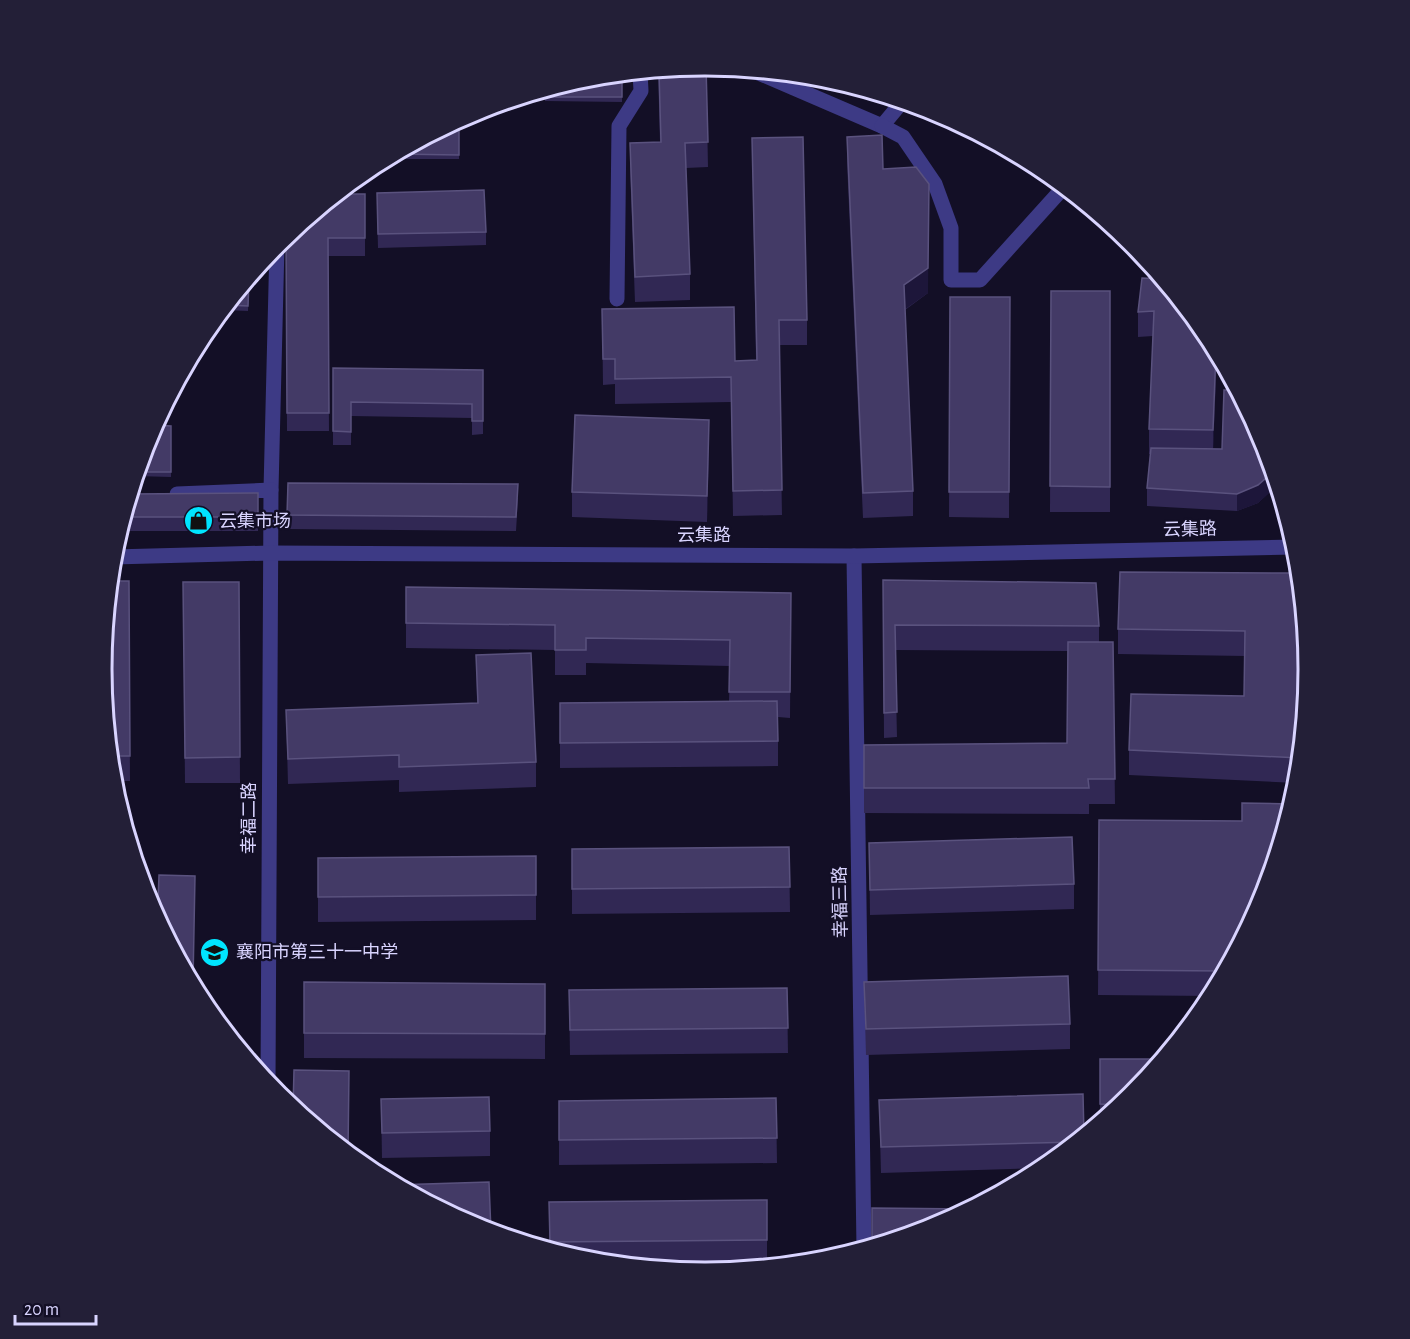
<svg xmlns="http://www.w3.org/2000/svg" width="1410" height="1339" viewBox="0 0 1410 1339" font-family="'Alegreya Sans','Noto Sans SC',sans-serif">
<rect width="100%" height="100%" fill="#130f26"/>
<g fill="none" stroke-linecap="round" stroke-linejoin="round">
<g stroke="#3d3a85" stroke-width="15">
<polyline points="754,71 882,126 902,102"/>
<polyline points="882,126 903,137 935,184 951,228 951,280 980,280 1064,187"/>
<polyline points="617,299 619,126 641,91 640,72"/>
<polyline points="271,490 277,245"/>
<polyline points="177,494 271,490 268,1083"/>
<polyline points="854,556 864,1249"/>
<polyline points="113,557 270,553 854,556 1295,547"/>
</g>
</g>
<g fill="#312854">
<polygon points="706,66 708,167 686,168 690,274 690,300 635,302 630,168 630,143 660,142 658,71"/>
<polygon points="622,74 622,102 545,101 545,90"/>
<polygon points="449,126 459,126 459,159 386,159"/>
<polygon points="847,137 928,293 905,310 913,491 913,516 863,518 847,162"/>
<polygon points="752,138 807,320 807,345 779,345 782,515 733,516 731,402 615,404 615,384 603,385 602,309 735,361 756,360"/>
<polygon points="365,194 365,256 328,256 329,431 287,431 286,236"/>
<polygon points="377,207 486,232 486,245 378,248"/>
<polygon points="1142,278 1217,353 1213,449 1222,449 1263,439 1277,485 1258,503 1237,511 1147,506 1147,488 1150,454 1149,454 1149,429 1153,336 1138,337 1138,312"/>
<polygon points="249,279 248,311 223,310"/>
<polygon points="1051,291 1110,291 1110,512 1050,512"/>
<polygon points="950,297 1010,297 1009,518 949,517"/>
<polygon points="333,368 483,370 483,434 472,435 472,418 351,416 351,445 333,445"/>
<polygon points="171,426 171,477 136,476 148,438"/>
<polygon points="709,445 707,522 572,517 572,492"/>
<polygon points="288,483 518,498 516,531 287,529"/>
<polygon points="258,493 258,531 119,531 131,494"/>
<polygon points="883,580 1099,626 1099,642 1113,642 1115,804 1089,804 1089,814 864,813 864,745 1067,743 1068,651 895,650 897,737 884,738"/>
<polygon points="129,581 130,781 112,781 102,669"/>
<polygon points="183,582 239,582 240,783 185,783"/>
<polygon points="406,587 791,593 790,718 778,717 778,766 560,768 560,703 729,701 730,666 586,663 586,675 555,675 555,650 406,648"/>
<polygon points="1300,588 1308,670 1297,783 1129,775 1129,750 1244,696 1245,656 1118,654 1118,629"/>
<polygon points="476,655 536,762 536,787 399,792 399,780 288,784 286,710 477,703"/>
<polygon points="1099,820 1242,821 1262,901 1212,996 1098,995"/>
<polygon points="869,843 1074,884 1074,909 870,915"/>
<polygon points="789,847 790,912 572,914 572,849"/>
<polygon points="536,856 536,920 318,922 318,858"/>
<polygon points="304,982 545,984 545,1059 304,1058"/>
<polygon points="864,982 1070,1024 1070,1049 866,1055"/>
<polygon points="787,988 788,1053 570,1055 569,990"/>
<polygon points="1131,1096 1100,1122 1100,1104"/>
<polygon points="776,1098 777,1163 559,1165 559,1101"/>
<polygon points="381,1099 490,1131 490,1156 382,1158"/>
<polygon points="879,1100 1084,1135 1044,1168 881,1173"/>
<polygon points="767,1200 767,1265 636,1266 587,1261 549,1250 549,1202"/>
</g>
<g fill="#1d163a">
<polygon points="929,184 928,293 904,310 904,285"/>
<polygon points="1216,351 1217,353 1213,455 1213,430"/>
<polygon points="709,420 709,445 707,522 707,496"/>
<polygon points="1273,472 1277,485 1274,489 1258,503 1237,511 1237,494"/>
</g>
<g fill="#433a66" stroke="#5a527e" stroke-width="1.5">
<polygon points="706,66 708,142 685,143 690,274 635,277 630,143 661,142 659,71"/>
<polygon points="622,74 622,97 545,97 545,90 588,78"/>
<polygon points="449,126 459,126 459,155 395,154"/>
<polygon points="882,135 883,169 916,167 929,184 928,268 904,285 913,491 863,493 847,137"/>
<polygon points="803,137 807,320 779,320 782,490 733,491 731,377 615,379 615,359 603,359 602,309 734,307 735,361 757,360 752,138"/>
<polygon points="484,190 486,232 378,234 377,193"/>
<polygon points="338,194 365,194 365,238 328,238 329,413 287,413 286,236"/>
<polygon points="1142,278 1162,279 1207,334 1216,351 1213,430 1149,429 1154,311 1138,312"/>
<polygon points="249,279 248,306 227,305"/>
<polygon points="1051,291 1110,291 1110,487 1050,486"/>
<polygon points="950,297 1010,297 1009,492 949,492"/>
<polygon points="333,368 483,370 483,421 472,421 472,404 351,402 351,432 333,431"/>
<polygon points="1224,390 1237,390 1263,439 1273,472 1258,485 1237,494 1147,488 1151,448 1222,449"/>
<polygon points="575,415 709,420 707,496 572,492"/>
<polygon points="155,425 171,426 171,472 137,472 148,438"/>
<polygon points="288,483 518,484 516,517 287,515"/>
<polygon points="258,493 258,517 123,517 131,494"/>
<polygon points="1120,572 1290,573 1300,588 1308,670 1300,758 1129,750 1131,694 1244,696 1245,631 1118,629"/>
<polygon points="883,580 1096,583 1099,626 895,625 897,712 884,713"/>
<polygon points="110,581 129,581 130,756 110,756 102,669"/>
<polygon points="183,582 239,582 240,757 185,758"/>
<polygon points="406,587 791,593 790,692 729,692 730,640 586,638 586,650 555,650 555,625 406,623"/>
<polygon points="1068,642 1113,642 1115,779 1088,779 1089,788 864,788 864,745 1067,743"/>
<polygon points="531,653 536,762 399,767 399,755 288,759 286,710 478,703 476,655"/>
<polygon points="777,701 778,741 560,743 560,703"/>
<polygon points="1242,803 1292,804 1262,901 1225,971 1098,970 1099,820 1242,821"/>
<polygon points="1072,837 1074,884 870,890 869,843"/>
<polygon points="789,847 790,887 572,889 572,849"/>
<polygon points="536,856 536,895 318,897 318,858"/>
<polygon points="159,875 195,876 193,982 191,982 148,901 158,901"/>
<polygon points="1068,976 1070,1024 866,1029 864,982"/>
<polygon points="304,982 545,984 545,1034 304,1033"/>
<polygon points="787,988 788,1028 570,1030 569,990"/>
<polygon points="1100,1059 1162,1059 1131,1096 1122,1105 1100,1104"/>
<polygon points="294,1070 349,1071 348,1153 293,1109"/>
<polygon points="1083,1094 1084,1135 1076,1142 881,1147 879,1100"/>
<polygon points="489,1097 490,1131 382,1133 381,1099"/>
<polygon points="776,1098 777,1138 559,1140 559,1101"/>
<polygon points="489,1182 491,1232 474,1227 395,1185"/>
<polygon points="767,1200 767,1240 550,1242 549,1202"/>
<polygon points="872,1208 970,1209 936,1227 872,1246"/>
</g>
<defs>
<symbol id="shop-disc" viewBox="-11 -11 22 22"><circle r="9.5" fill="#00e5ff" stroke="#130f26"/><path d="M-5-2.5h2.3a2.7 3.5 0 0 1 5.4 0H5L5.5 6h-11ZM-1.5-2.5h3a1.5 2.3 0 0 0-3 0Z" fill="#111"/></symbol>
<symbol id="school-disc" viewBox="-11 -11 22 22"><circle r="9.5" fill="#00e5ff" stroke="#130f26"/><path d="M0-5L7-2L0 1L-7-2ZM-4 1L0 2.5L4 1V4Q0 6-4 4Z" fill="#111"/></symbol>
</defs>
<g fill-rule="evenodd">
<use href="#shop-disc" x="182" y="504" width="33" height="33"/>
<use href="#school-disc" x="198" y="936" width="33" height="33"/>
</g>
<g text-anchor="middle" stroke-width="4.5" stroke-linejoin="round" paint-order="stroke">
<g font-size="18" fill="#d9d4ff" stroke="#130f26" text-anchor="start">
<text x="219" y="527">云集市场</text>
<text x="236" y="958">襄阳市第三十一中学</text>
</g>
<g font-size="18" fill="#d9d4ff" stroke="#130f26">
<text transform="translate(1190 529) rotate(-1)" y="6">云集路</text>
<text x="704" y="541">云集路</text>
<text transform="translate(249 818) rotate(-90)" y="6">幸福二路</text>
<text transform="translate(840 902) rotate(-91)" y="6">幸福三路</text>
</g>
</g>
<path d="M0 0H1410V1339H0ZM112 669a593 593 0 1 1 1186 0a593 593 0 1 1-1186 0Z" fill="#231f37" fill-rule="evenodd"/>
<path fill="none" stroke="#d9d4ff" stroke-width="3" d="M112 669a593 593 0 1 1 1186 0a593 593 0 1 1-1186 0Z"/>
<path d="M15 1315v9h81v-9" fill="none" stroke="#d9d4ff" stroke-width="3"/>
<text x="24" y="1315" font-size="18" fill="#d9d4ff" stroke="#130f26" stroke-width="4.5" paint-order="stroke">20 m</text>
</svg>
